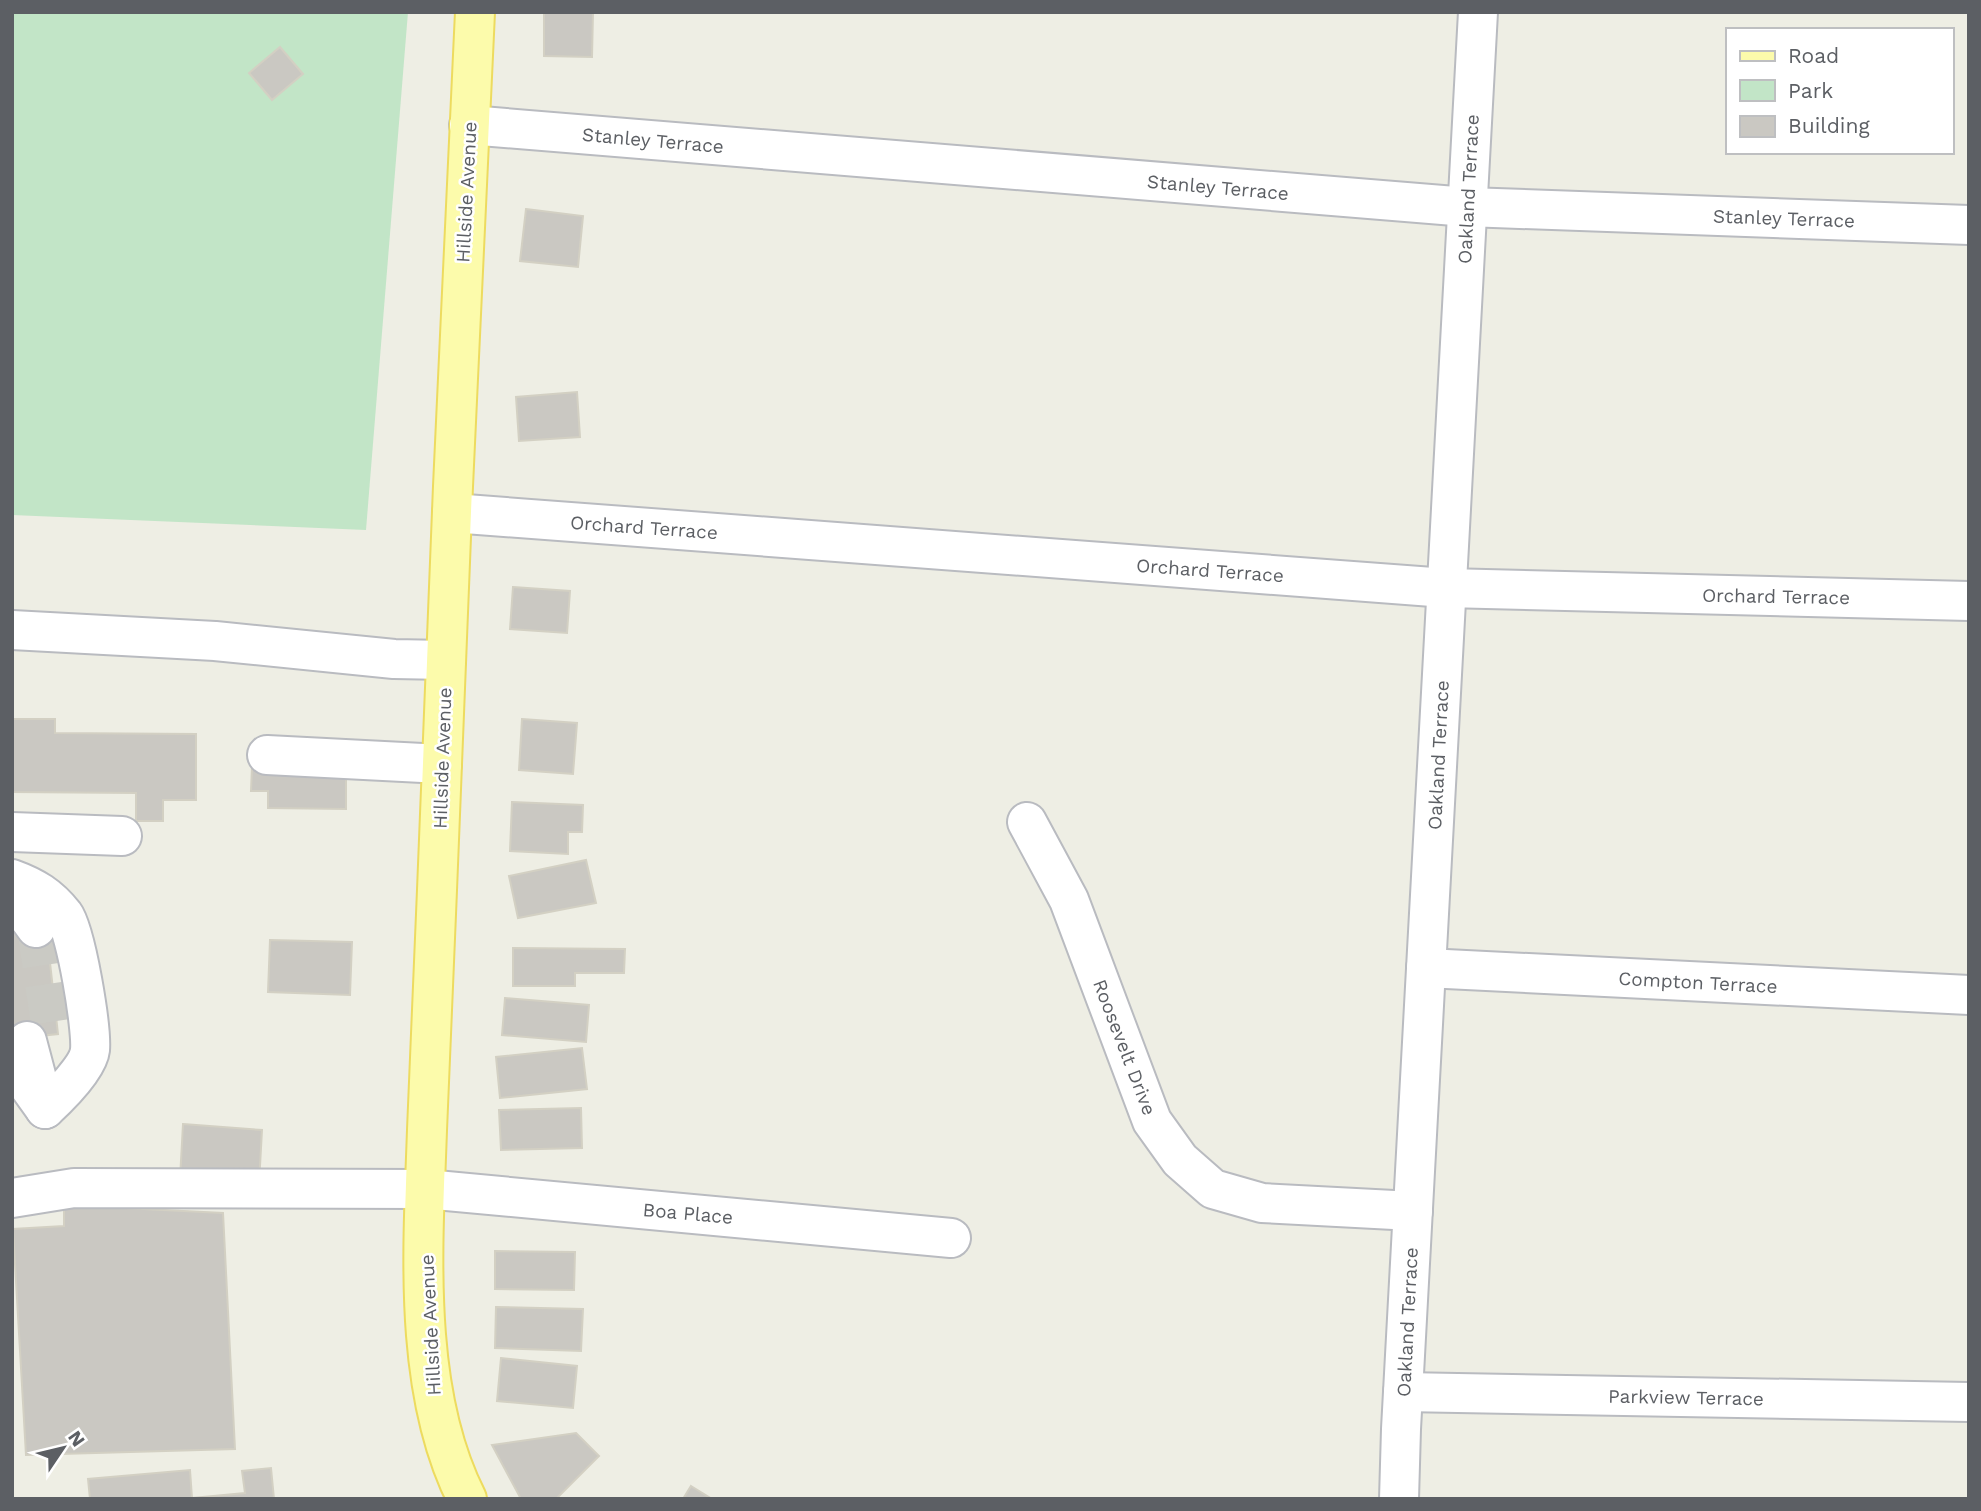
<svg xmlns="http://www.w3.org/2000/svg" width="1981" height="1511" viewBox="0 0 1981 1511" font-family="'Work Sans',sans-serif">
<rect width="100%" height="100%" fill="#eeeee4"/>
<polygon fill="#c2e5c7" points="12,12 408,12 366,530 12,515"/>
<g fill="#cac8c2" stroke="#d3d0c3" stroke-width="2">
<polygon points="544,12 593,12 592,57 544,56"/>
<polygon points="280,47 303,74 272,100 249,73"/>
<polygon points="526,209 583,216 578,267 520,261"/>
<polygon points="577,392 580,437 519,441 516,397"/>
<polygon points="513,587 570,591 567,633 510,629"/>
<polygon points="12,719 55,719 55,733 196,734 196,800 163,800 163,821 136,821 136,793 12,792"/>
<polygon points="522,719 577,723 573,774 519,770"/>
<polygon points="252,766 346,766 346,809 268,808 268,791 251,791"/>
<polygon points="512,802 583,805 582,832 568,832 568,854 510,851"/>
<polygon points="586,860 596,903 518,918 509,876"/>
<polygon points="46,927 58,1034 12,1039 12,931"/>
<polygon points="270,940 352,942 350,995 268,992"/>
<polygon points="513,948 625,949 624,973 575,973 575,986 513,986"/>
<polygon points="505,998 589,1005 586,1042 502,1035"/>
<polygon points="582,1048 587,1089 500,1098 496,1057"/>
<polygon points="581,1108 582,1148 501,1150 499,1110"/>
<polygon points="183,1124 262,1130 259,1184 180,1179"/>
<polygon points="64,1205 223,1213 235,1449 26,1455 13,1229 64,1226"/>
<polygon points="495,1251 575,1252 574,1290 495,1289"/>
<polygon points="496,1307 583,1309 581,1351 495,1348"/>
<polygon points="501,1358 577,1366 573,1408 497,1401"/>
<polygon points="576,1433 599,1456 556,1499 521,1499 492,1445"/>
<polygon points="271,1468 274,1499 90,1499 88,1479 190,1470 192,1498 245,1493 242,1471"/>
<polygon points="691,1486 712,1499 683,1499"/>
</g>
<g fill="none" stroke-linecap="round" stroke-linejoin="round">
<polyline stroke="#cacac4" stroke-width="38" stroke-dasharray="38 19" stroke-linecap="butt" points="36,928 52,1037"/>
<defs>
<g id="minor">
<polyline points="469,125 1467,207 1969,225"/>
<polyline points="452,513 1446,588 1969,601"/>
<polyline points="12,630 215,641 394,659 446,660"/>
<polyline points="267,755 442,764"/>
<polyline points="1027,822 1069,900 1152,1121 1180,1160 1213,1189 1262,1203 1413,1211"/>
<polyline points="12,832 122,836"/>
<path d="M12,879C34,887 49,896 64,915C76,931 92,1028 90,1050C88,1068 58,1097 45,1109"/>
<polyline points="12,895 36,928"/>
<polyline points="1426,968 1969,995"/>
<polyline points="12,1063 45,1109 27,1041"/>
<polyline points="12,1198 74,1188 425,1189 951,1238"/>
<polyline points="1403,1392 1969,1402"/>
<polyline points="1399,1499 1401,1429 1478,12"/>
</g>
<path id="major" d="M467,1499C412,1391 423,1248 427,1130C430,1050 434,970 437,890C448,597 460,305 475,12"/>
</defs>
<use href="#minor" stroke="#b9bbc0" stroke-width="42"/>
<use href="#major" stroke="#eddb5f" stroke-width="42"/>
<use href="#minor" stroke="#fff" stroke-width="38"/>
<use href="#major" stroke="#fcfbab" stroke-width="38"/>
</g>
<g text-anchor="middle" stroke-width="5" stroke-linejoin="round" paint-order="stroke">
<g font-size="19" fill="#5c5f64" stroke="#fff">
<text transform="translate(653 140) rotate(5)" y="7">Stanley Terrace</text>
<text transform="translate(1218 187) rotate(5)" y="7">Stanley Terrace</text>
<text transform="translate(1468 189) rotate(-87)" y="7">Oakland Terrace</text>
<text transform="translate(466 192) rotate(-87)" y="7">Hillside Avenue</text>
<text transform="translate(1784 218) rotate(2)" y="7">Stanley Terrace</text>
<text transform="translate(644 527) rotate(4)" y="7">Orchard Terrace</text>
<text transform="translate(1210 570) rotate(4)" y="7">Orchard Terrace</text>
<text transform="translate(1776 596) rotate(1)" y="7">Orchard Terrace</text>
<text transform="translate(1438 755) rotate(-87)" y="7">Oakland Terrace</text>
<text transform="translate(442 758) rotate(-88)" y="7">Hillside Avenue</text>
<text transform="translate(1698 982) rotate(3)" y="7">Compton Terrace</text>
<text transform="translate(1125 1047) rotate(69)" y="7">Roosevelt Drive</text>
<text transform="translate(688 1213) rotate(5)" y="7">Boa Place</text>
<text transform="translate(1407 1322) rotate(-87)" y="7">Oakland Terrace</text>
<text transform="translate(430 1325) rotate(-93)" y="7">Hillside Avenue</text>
<text transform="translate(1686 1397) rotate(1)" y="7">Parkview Terrace</text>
</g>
</g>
<rect width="1981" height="1511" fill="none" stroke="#5c5f64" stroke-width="28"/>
<rect x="1726" y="28" width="228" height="126" fill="#ffffff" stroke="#bebfc1" stroke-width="2"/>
<rect x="1740" y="51" width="35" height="10" fill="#fcfbab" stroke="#bebfc1" stroke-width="2"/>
<text x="1788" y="63" font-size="21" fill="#5c5f64">Road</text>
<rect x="1740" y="80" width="35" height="21" fill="#c2e5c7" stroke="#bebfc1" stroke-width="2"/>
<text x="1788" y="98" font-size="21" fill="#5c5f64">Park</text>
<rect x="1740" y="116" width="35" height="21" fill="#cac8c2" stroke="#bebfc1" stroke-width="2"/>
<text x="1788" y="133" font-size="21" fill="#5c5f64">Building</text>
<g transform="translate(63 1448) rotate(55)" stroke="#ffffff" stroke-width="5" paint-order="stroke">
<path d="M0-5L12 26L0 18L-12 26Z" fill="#5c5f64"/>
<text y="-10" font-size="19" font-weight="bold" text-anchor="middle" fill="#5c5f64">N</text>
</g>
</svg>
